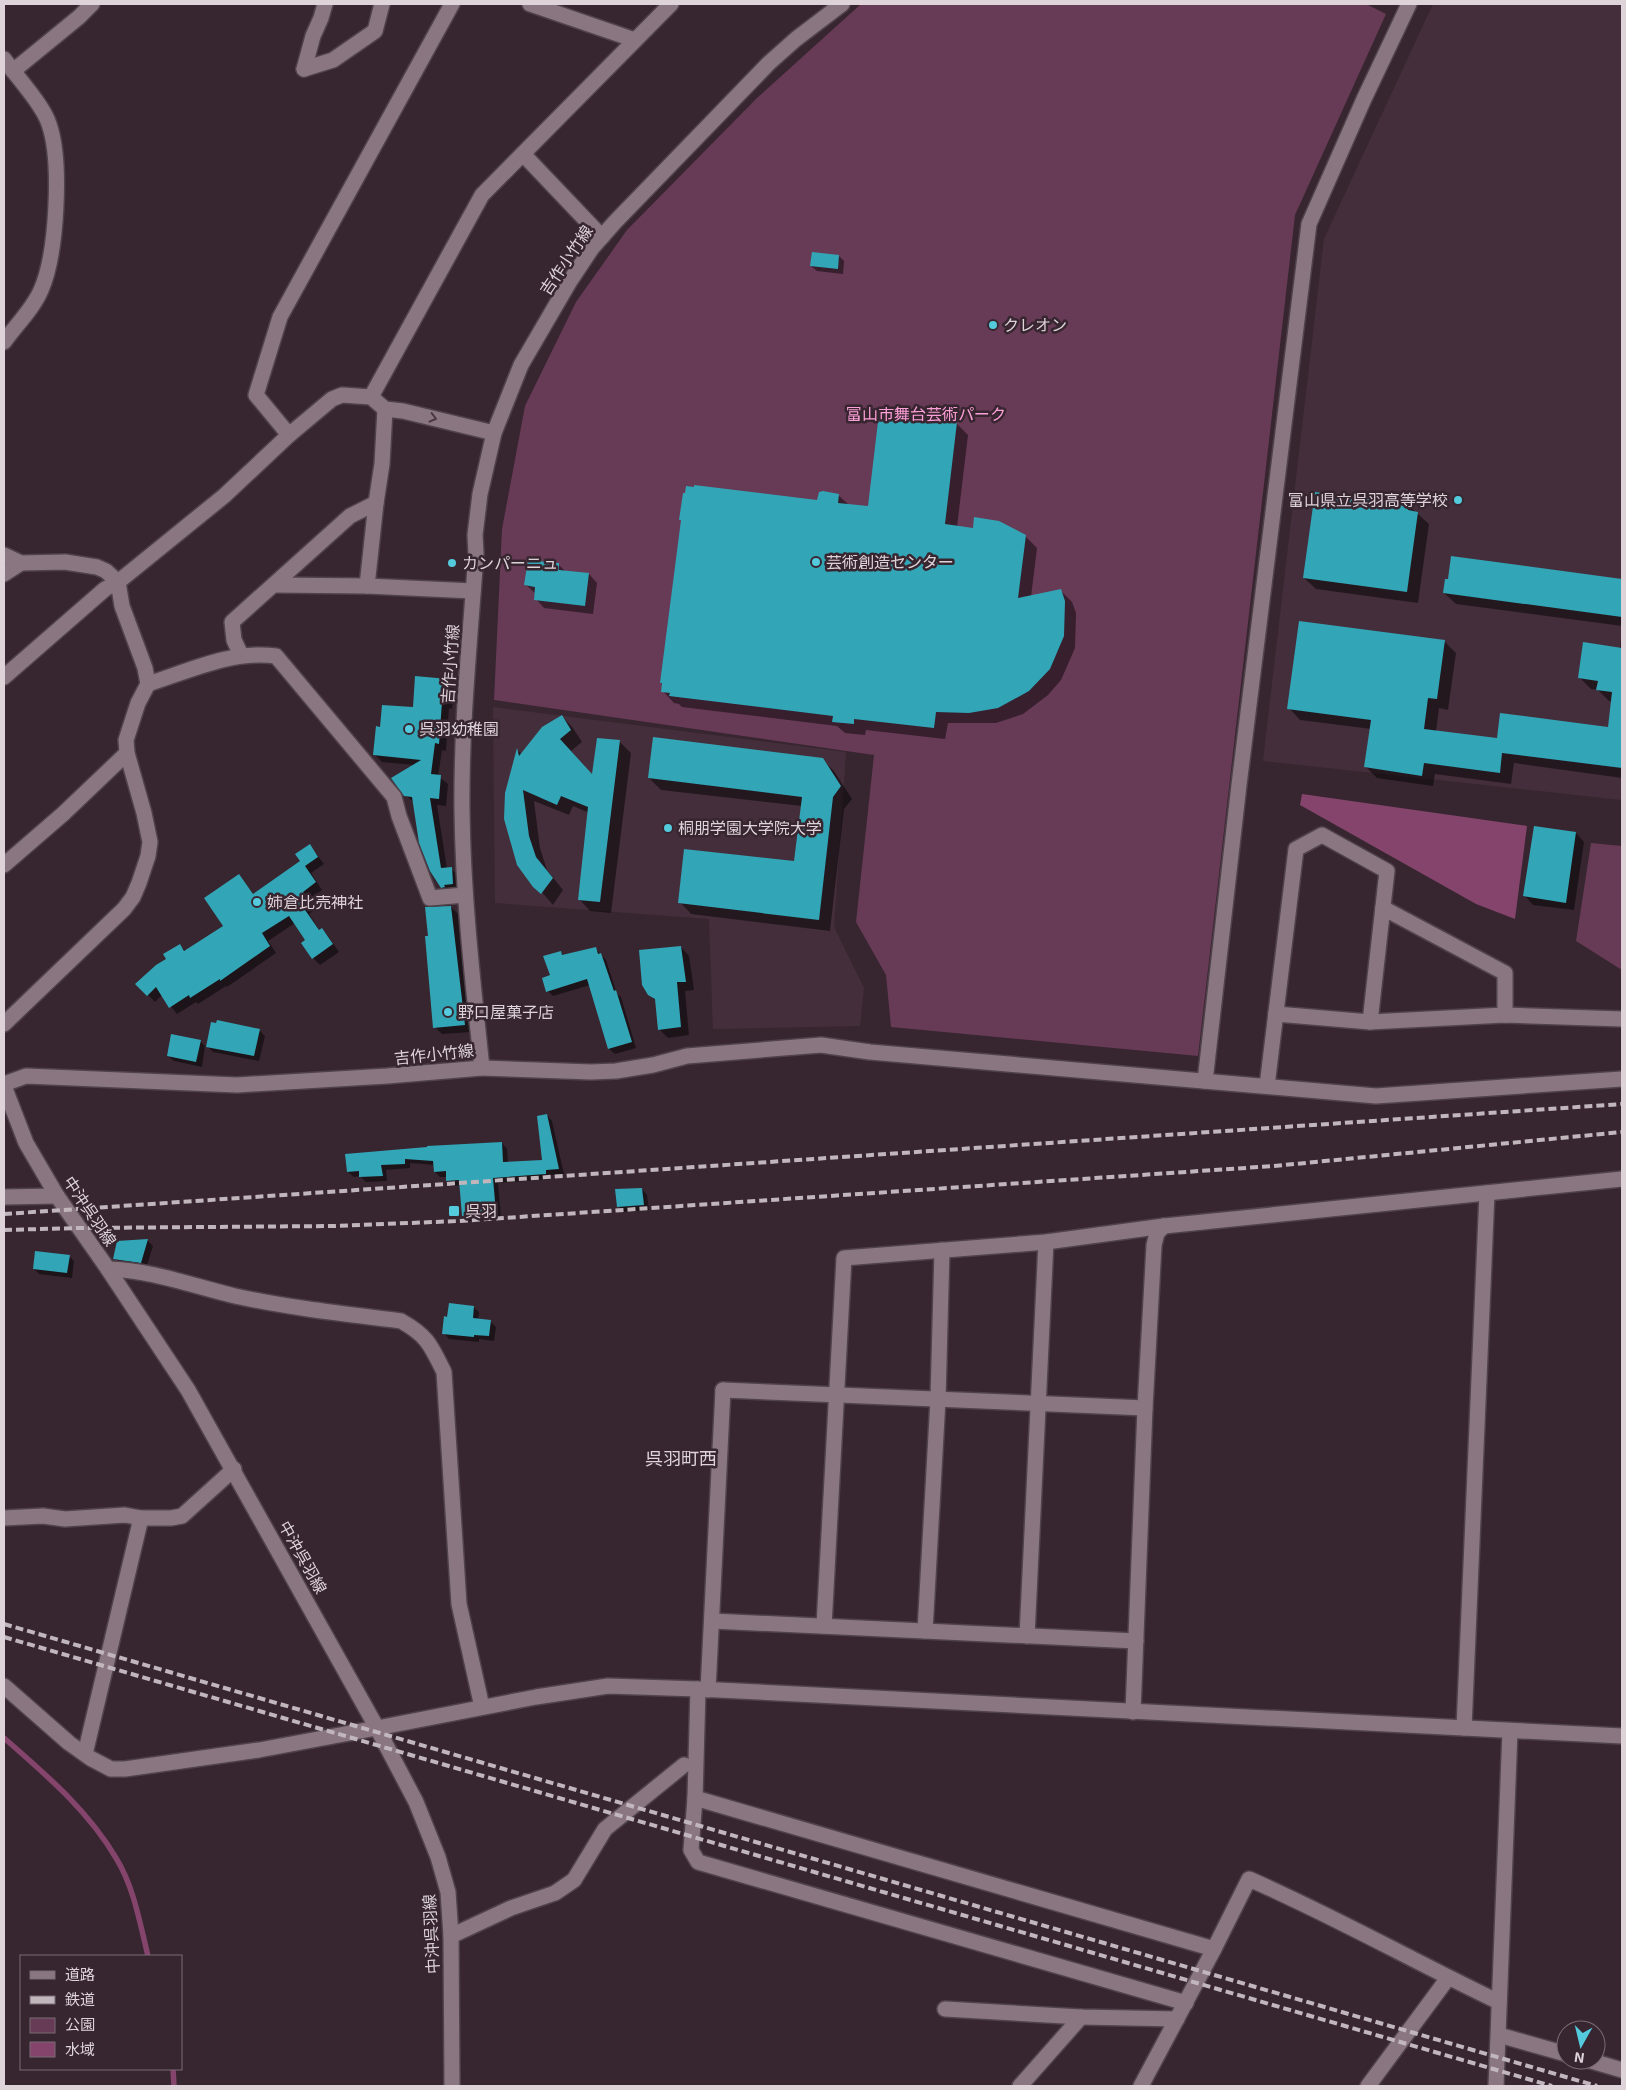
<svg xmlns="http://www.w3.org/2000/svg" width="1626" height="2090" viewBox="0 0 1626 2090" font-family="'Exo 2','Noto Sans JP',sans-serif">
<rect width="100%" height="100%" fill="#372630"/>
<g fill="#452e3b">
<polygon points="1433,4 1622,4 1622,800 1263,761 1324,239"/>
<polygon points="493,707 846,752 834,927 864,988 860,1026 713,1029 709,919 495,903"/>
</g>
<g fill="#673a56">
<polygon points="861,4 1366,4 1386,14 1295,215 1198,1056 891,1027 886,975 856,922 874,755 494,700 502,529 525,406 576,302 627,230 757,98"/>
<polygon points="1591,843 1622,846 1622,970 1576,941"/>
</g>
<polygon fill="#84446c" points="1302,794 1527,826 1515,919 1476,904 1300,805"/>
<g fill="#0007">
<polygon points="839,256 844,261 843,274 817,271 811,266"/>
<polygon points="957,424 968,435 957,527 1025,536 1037,548 1031,597 1061,591 1072,602 1076,613 1075,648 1061,680 1048,695 1023,714 996,723 948,723 945,739 866,730 865,735 845,733 837,726 682,707 679,704 674,703 663,691 663,685 661,683 818,502 838,495 849,505 869,508"/>
<polygon points="1409,506 1429,524 1418,603 1316,589 1304,578"/>
<polygon points="1452,558 1622,580 1622,626 1456,604 1444,593 1449,581"/>
<polygon points="559,565 566,572 589,574 597,583 593,614 544,608 536,599 536,594 526,585"/>
<polygon points="1622,629 1622,778 1514,763 1511,784 1435,774 1433,786 1377,778 1365,766 1371,729 1300,720 1289,708 1444,641 1456,653 1448,710 1439,708 1436,732 1498,740 1609,729 1612,702 1609,701 1598,690 1591,689 1580,678 1620,648"/>
<polygon points="447,680 454,688 452,709 449,708 446,751 442,750 438,776 448,784 446,806 437,805 447,869 451,869 459,876 460,891 450,894 442,887 415,803 405,795 414,765 382,762 375,755 381,728 414,709"/>
<polygon points="562,716 573,728 582,742 571,751 593,776 619,741 631,753 611,913 590,911 579,899 589,813 573,806 569,815 534,801 540,848 547,870 563,890 553,905 518,865 512,848 506,819 506,793 518,751 522,754"/>
<polygon points="822,759 834,771 852,799 844,809 830,931 691,914 680,902 795,863 802,806 661,790 649,778"/>
<polygon points="1576,833 1584,842 1574,910 1533,905 1525,896"/>
<polygon points="310,846 324,864 311,873 322,890 309,899 316,909 309,914 320,931 322,930 328,936 339,952 320,965 313,958 307,940 295,923 268,941 276,953 227,987 226,986 198,1004 196,1002 177,1014 162,995 155,1002 137,984 168,959 179,945 186,951 225,926 239,876 254,895 301,861"/>
<polygon points="451,907 458,914 471,1032 442,1034 435,1027 429,937"/>
<polygon points="681,947 689,956 694,990 685,991 689,1035 668,1038 659,1029 656,1001 649,994"/>
<polygon points="595,948 606,960 617,994 621,997 636,1048 615,1054 609,1049 590,985 553,996 548,991 560,952 564,956"/>
<polygon points="259,1030 265,1036 259,1061 213,1052 207,1046"/>
<polygon points="200,1041 205,1046 202,1067 174,1061 168,1056"/>
<polygon points="547,1115 552,1121 564,1174 551,1175 551,1179 498,1183 501,1218 469,1221 463,1215 460,1185 453,1186 448,1180 448,1177 440,1177 435,1172 435,1165 410,1163 410,1168 386,1170 387,1181 366,1182 360,1176 354,1177 348,1172 347,1155 502,1143 507,1149 508,1163 543,1161"/>
<polygon points="642,1189 647,1195 649,1210 624,1212 618,1206"/>
<polygon points="147,1240 153,1246 146,1268 120,1264 115,1258"/>
<polygon points="69,1256 74,1261 72,1278 39,1274 34,1269"/>
<polygon points="473,1307 479,1312 478,1320 490,1321 496,1327 494,1341 479,1339 479,1342 449,1339 444,1333 448,1318"/>
</g>
<g fill="none" stroke-linecap="round" stroke-linejoin="round">
<g stroke="#84446c" stroke-width="5.5">
<path d="M4,1738C45,1774 88,1810 116,1858C134,1887 140,1924 148,1956"/>
<polyline points="173,2069 174,2086"/>
</g>
</g>
<g fill="#32a5b6">
<polygon points="812,252 839,255 838,269 810,266"/>
<polygon points="879,413 957,422 945,524 973,528 974,517 999,521 1026,535 1018,598 1061,589 1065,601 1064,636 1050,669 1029,691 998,708 969,713 936,712 934,728 854,719 854,724 832,722 833,716 669,696 670,693 661,692 662,683 660,683 681,520 679,520 683,493 685,493 686,486 694,487 694,485 817,500 819,492 823,491 839,494 838,503 868,506"/>
<polygon points="1315,492 1409,504 1408,510 1418,512 1407,592 1303,578"/>
<polygon points="1451,556 1622,579 1622,617 1443,593 1445,579 1448,579"/>
<polygon points="528,560 559,563 559,570 589,573 585,606 534,600 535,587 524,585"/>
<polygon points="1299,621 1445,640 1437,699 1428,698 1424,729 1497,738 1500,713 1608,727 1612,692 1596,690 1598,681 1578,678 1583,642 1622,648 1622,768 1502,753 1500,773 1424,763 1422,776 1364,767 1371,720 1287,709"/>
<polygon points="415,676 448,679 445,702 442,702 439,744 435,743 431,774 441,775 439,799 430,798 441,868 452,867 453,884 444,885 445,887 441,888 430,871 419,843 412,797 404,796 391,778 421,760 373,755 376,726 380,727 382,705 413,707"/>
<polygon points="562,715 571,730 560,739 592,774 597,738 620,740 600,902 578,900 588,807 561,796 557,805 523,790 529,836 536,857 553,878 541,894 533,887 517,865 504,819 505,793 517,748 519,756 542,727"/>
<polygon points="653,737 823,758 841,786 833,797 819,920 678,903 684,849 794,861 802,797 648,778"/>
<polygon points="1534,826 1576,832 1566,903 1523,896"/>
<polygon points="310,844 318,857 305,866 316,882 303,892 310,902 303,907 319,930 322,928 333,944 312,959 301,943 305,940 289,916 262,933 270,946 220,981 220,979 190,998 189,995 169,1008 156,987 147,996 135,984 156,965 166,959 163,954 180,944 184,951 223,926 204,898 239,874 253,894 300,861 295,854"/>
<polygon points="451,906 465,1025 433,1028 425,936 428,936 425,907"/>
<polygon points="681,946 686,982 677,982 681,1027 658,1030 655,999 648,995 642,985 639,950"/>
<polygon points="596,947 598,954 601,953 614,991 616,990 632,1042 608,1049 587,979 546,992 542,978 550,975 543,956 561,951 562,955"/>
<polygon points="217,1020 260,1029 254,1056 206,1047 211,1022 216,1023"/>
<polygon points="171,1034 201,1040 196,1062 167,1056"/>
<polygon points="547,1114 559,1169 546,1170 546,1174 493,1178 496,1213 462,1216 459,1180 446,1181 446,1171 434,1172 433,1161 405,1159 405,1164 381,1165 383,1176 359,1177 359,1171 347,1172 345,1154 427,1147 427,1146 502,1142 503,1162 542,1160 537,1116"/>
<polygon points="642,1188 644,1205 617,1207 615,1189"/>
<polygon points="148,1239 141,1263 113,1259 117,1241"/>
<polygon points="35,1251 70,1255 67,1273 33,1269"/>
<polygon points="449,1303 474,1306 473,1318 491,1320 489,1336 474,1335 474,1337 442,1334 444,1316 447,1317"/>
</g>
<g fill="none" stroke-linecap="round" stroke-linejoin="round">
<defs>
<g id="street">
<polyline points="530,4 635,40"/>
<path d="M4,59C17,77 43,105 49,124C62,161 57,254 41,290C33,309 16,325 4,342"/>
<polyline points="304,69 333,60 375,31 382,4"/>
<polyline points="304,69 313,36 321,18 325,4"/>
<polyline points="13,71 79,17 92,4"/>
<polyline points="523,154 602,237"/>
<polyline points="371,397 482,195 671,4"/>
<polyline points="289,435 256,395 280,317 452,4"/>
<polyline points="4,555 21,563 65,562 97,567 106,571 118,582 122,606 145,668 148,684 138,703 126,740 127,753 144,813 150,842 148,856 139,883 133,897 124,909 4,1024"/>
<polyline points="4,574 21,563"/>
<polyline points="274,585 367,586 473,591"/>
<polyline points="367,586 376,503"/>
<polyline points="241,655 234,640 232,622 350,516 376,503 382,464 385,409"/>
<polyline points="4,677 105,589 118,582 224,496 289,435 332,399 342,395 371,397 385,409 403,411 494,433"/>
<path d="M148,684C189,671 232,650 276,656L394,797L399,816L430,898L465,895"/>
<polyline points="4,865 63,814 127,753"/>
<polyline points="1383,908 1505,973 1505,1015"/>
<polyline points="1276,1014 1370,1022 1505,1015 1622,1019"/>
<polyline points="482,1068 591,1072 616,1071 653,1065 687,1056 821,1045 870,1052 1376,1096 1622,1079"/>
<polyline points="1267,1086 1296,849 1322,835 1387,871 1370,1022"/>
<polyline points="4,1197 57,1196"/>
<path d="M108,1269C151,1270 193,1286 235,1296C290,1308 346,1314 401,1321C428,1336 431,1346 444,1372L459,1604L482,1707"/>
<polyline points="723,1390 1145,1408"/>
<polyline points="4,1518 43,1516 65,1519 125,1515 141,1518 171,1518 182,1516 234,1469"/>
<polyline points="712,1621 1136,1641"/>
<polyline points="824,1626 844,1258 1046,1242 1164,1226"/>
<polyline points="925,1631 938,1399 942,1250"/>
<polyline points="1027,1636 1046,1242"/>
<polyline points="4,1686 69,1743 90,1758 111,1769 125,1769 259,1750 377,1728"/>
<polyline points="698,1689 695,1798 1214,1949"/>
<polyline points="1133,1712 1145,1408 1154,1245 1157,1233 1164,1226"/>
<polyline points="85,1754 141,1518"/>
<polyline points="695,1798 691,1850 698,1862 1186,2003"/>
<polyline points="451,1936 511,1908 555,1893 574,1880 605,1829 684,1765"/>
<polyline points="945,2009 1081,2017 1177,2019"/>
<polyline points="1499,2035 1566,2054"/>
<polyline points="1588,2060 1622,2070"/>
<polyline points="1020,2086 1081,2017"/>
<path d="M1141,2086L1214,1949L1249,1879C1334,1916 1415,1962 1499,2002"/>
<polyline points="1368,2086 1448,1978"/>
<polyline points="1496,2086 1510,1731"/>
</g>
<g id="secondary">
<polyline points="1205,1081 1239,785 1309,224 1364,99 1409,4"/>
<path d="M4,1084L26,1076L237,1085L387,1076L482,1068C473,983 463,897 462,811C461,725 470,640 476,554L475,535L480,494L494,433L521,365L570,281L592,248L615,222L769,63L796,39L842,4"/>
<polyline points="4,1086 26,1143 57,1196 108,1269 188,1390 377,1728 416,1802 438,1857 448,1892 451,1936 452,2086"/>
<polyline points="1164,1226 1622,1179"/>
<polyline points="708,1690 723,1390"/>
<polyline points="377,1728 536,1697 608,1686 698,1689 1622,1736"/>
<polyline points="1464,1728 1487,1193"/>
</g>
</defs>
<use href="#street" stroke="#50424a" stroke-width="18"/>
<use href="#secondary" stroke="#50424a" stroke-width="18"/>
<use href="#street" stroke="#8a7681" stroke-width="15"/>
<use href="#secondary" stroke="#8a7681" stroke-width="15"/>
<g stroke="#c2b6bd" stroke-width="4" stroke-dasharray="8 4" stroke-linecap="butt">
<polyline points="4,1214 1622,1104"/>
<polyline points="4,1230 79,1228 334,1226 459,1221 1274,1166 1622,1132"/>
<polyline points="4,1624 1597,2086"/>
<polyline points="4,1637 1552,2086"/>
</g>
</g>
<defs><path id="oneway-chevron" d="M-2-3.5L2.5 0L-2 3.5" fill="none" stroke-width="1.6" stroke-linecap="round" stroke-linejoin="round" transform="scale(1.25)"/></defs>
<use stroke="#483640" href="#oneway-chevron" transform="translate(433 418) rotate(14)"/>
<g fill="#54cadd" stroke="#372630" stroke-width="2">
<circle cx="993" cy="325" r="5"/>
<circle cx="1458" cy="500" r="5"/>
<circle cx="816" cy="562" r="5"/>
<circle cx="452" cy="563" r="5"/>
<circle cx="409" cy="729" r="5"/>
<circle cx="668" cy="828" r="5"/>
<circle cx="257" cy="902" r="5"/>
<circle cx="448" cy="1012" r="5"/>
<rect x="448" y="1205" width="12" height="12" rx="2.5"/>
</g>
<g text-anchor="middle" stroke-width="5" stroke-linejoin="round" paint-order="stroke">
<g font-size="16" fill="#ded3d9" stroke="#372630">
<text transform="translate(566 260) rotate(-56)" y="6">吉作小竹線</text>
<text transform="translate(450 664) rotate(-86)" y="6">吉作小竹線</text>
<text transform="translate(434 1054) rotate(-6)" y="6">吉作小竹線</text>
<text transform="translate(90 1211) rotate(56)" y="6">中沖呉羽線</text>
<text transform="translate(303 1557) rotate(61)" y="6">中沖呉羽線</text>
<text transform="translate(431 1934) rotate(-93)" y="6">中沖呉羽線</text>
</g>
<g font-size="16" fill="#ded3d9" stroke="#372630" text-anchor="start">
<text x="1003" y="331">クレオン</text>
<text x="1448" y="506" text-anchor="end">富山県立呉羽高等学校</text>
<text x="826" y="568">芸術創造センター</text>
<text x="462" y="569">カンパーニュ</text>
<text x="419" y="735">呉羽幼稚園</text>
<text x="678" y="834">桐朋学園大学院大学</text>
<text x="267" y="908">姉倉比売神社</text>
<text x="458" y="1018">野口屋菓子店</text>
<text x="465" y="1217">呉羽</text>
</g>
<g font-size="16" fill="#fd9fd8" stroke="#372630">
<text x="926" y="420">富山市舞台芸術パーク</text>
</g>
<g font-size="18" fill="#ded3d9" stroke="#372630">
<text x="681" y="1465">呉羽町西</text>
</g>
</g>
<rect width="1626" height="2090" fill="none" stroke="#ded3d9" stroke-width="10"/>
<rect x="20" y="1955" width="162" height="115" fill="#372630" stroke="#7a6b74"/>
<rect x="30" y="1971" width="25" height="8" fill="#8a7681" stroke="#7a6b74"/>
<text x="65" y="1980" font-size="15" fill="#ded3d9">道路</text>
<rect x="30" y="1996" width="25" height="8" fill="#c2b6bd" stroke="#7a6b74"/>
<text x="65" y="2005" font-size="15" fill="#ded3d9">鉄道</text>
<rect x="30" y="2018" width="25" height="15" fill="#673a56" stroke="#7a6b74"/>
<text x="65" y="2030" font-size="15" fill="#ded3d9">公園</text>
<rect x="30" y="2042" width="25" height="15" fill="#84446c" stroke="#7a6b74"/>
<text x="65" y="2055" font-size="15" fill="#ded3d9">水域</text>
<g transform="translate(1581 2045) rotate(188)"><circle r="24" fill="#372630" stroke="#7a6b74"/>
<path d="M0-4L9 19L0 12L-9 19Z" fill="#54cadd"/>
<text y="-8" font-size="14" font-weight="bold" text-anchor="middle" fill="#ded3d9">N</text>
</g>
</svg>
